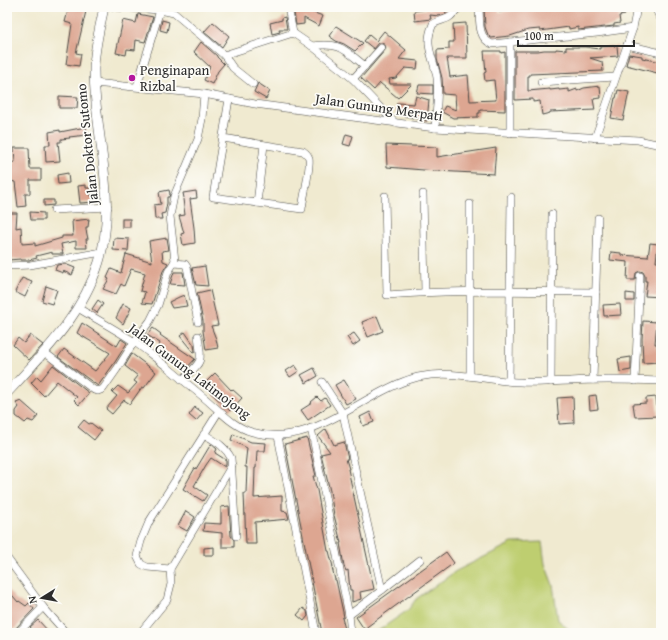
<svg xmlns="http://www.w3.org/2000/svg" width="668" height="640" viewBox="0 0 668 640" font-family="'Gentium Book Plus',serif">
<rect width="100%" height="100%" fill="#fdfcf7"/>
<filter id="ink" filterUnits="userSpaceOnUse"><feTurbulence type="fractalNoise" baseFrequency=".025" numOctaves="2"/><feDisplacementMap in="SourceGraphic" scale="8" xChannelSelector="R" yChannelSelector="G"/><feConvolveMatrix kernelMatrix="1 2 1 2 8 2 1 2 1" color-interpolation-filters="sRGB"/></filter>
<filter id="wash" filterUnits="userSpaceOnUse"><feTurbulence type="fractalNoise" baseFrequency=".012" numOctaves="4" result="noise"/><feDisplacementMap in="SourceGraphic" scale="16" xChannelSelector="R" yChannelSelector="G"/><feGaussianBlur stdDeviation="0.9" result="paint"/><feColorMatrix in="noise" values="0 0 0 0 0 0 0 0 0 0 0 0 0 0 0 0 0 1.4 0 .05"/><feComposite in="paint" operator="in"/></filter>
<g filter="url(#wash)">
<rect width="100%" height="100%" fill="#f0ead0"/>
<polygon fill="#bece70" stroke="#747c4e" points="542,542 545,564 553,585 558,620 573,633 375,633 408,610 416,599 456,571 512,543"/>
<g id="blocks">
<g fill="#dda691">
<polygon points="69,7 87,7 76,53 81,54 79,66 66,64 72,24 65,22"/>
<polygon points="293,7 306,7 306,10 323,16 319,26 304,18 304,24 296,25"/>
<polygon points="434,7 445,7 446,14 439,16 430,15 431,19 415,21 414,11 434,8"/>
<polygon points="499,7 499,12 543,7 624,7 625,15 619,16 620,23 614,24 614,26 578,30 578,27 569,29 569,27 540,31 540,29 528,30 510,36 491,38 488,35 485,27 484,9"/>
<polygon points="138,14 153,17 145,42 136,40 135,50 127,49 126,55 116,53 123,20 136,23"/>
<polygon points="285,17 287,29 279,29 280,32 272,34 270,23 282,20 282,18"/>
<polygon points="162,20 169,22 167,32 160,30"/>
<polygon points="213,22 229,36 222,47 204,32"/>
<polygon points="466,23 467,58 447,58 450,77 468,75 470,101 496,100 494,80 485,81 484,73 486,72 484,51 501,51 501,53 505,52 505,111 480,110 480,113 478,113 478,117 453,118 442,112 445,106 456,110 455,95 443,94 442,78 437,59 437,50 449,49 449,42 454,42 453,24"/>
<polygon points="336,26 363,43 355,51 344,44 336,41 329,36"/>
<polygon points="384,31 406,50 399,59 418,61 417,69 405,68 396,78 389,79 390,84 412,84 398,98 380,83 374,90 361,78 386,49 385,45 382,43 379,43 374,49 364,41 369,35 376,41"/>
<polygon points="201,42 217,56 217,57 224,64 218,71 212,84 204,80 210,67 194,52"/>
<polygon points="617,46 618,56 590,58 602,62 603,71 530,74 530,76 528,76 528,91 550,89 550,90 559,89 559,90 569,89 569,92 577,89 577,91 584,88 600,86 601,98 593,99 595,110 550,112 550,113 542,115 540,101 533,102 533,99 515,100 515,51 538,51 544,50 556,50 556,49 566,50 566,47 585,47 600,49 600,47"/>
<polygon points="629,54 642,56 642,58 661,62 661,74 626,65"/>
<polygon points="258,83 270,91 266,99 254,92"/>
<polygon points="419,85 433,85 433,94 417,93"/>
<polygon points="618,90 629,92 623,120 611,118 615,98 616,98"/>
<polygon points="59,96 78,97 77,108 59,108"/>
<polygon points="416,96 429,100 427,121 396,114 397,103 414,104"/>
<polygon points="86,127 87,135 69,137 70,138 61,139 61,142 58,142 60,161 46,162 45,145 50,145 49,132 60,130 60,132"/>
<polygon points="346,134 353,136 350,146 343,144"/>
<polygon points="386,145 437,147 437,157 496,148 494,174 436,171 387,167"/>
<polygon points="14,148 29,148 30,169 41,169 41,180 30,180 30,194 25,194 26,206 18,207 15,182 11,181 11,172 8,173 7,163 15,162"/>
<polygon points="68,173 69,183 58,184 57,175"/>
<polygon points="86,185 86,188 90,188 91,196 94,196 95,202 80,203 78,186"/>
<polygon points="169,190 170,194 169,197 167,197 167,203 165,213 161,214 162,219 155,219 154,205 161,204 159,192"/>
<polygon points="196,191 197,198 190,199 194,228 195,243 183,245 181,234 184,233 179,216 185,215 183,199 184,198 183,193"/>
<polygon points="44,200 54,200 54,205 44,206"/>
<polygon points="30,212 44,213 44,220 31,220"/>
<polygon points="9,213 17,213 16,228 21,227 22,244 35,243 35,246 62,238 62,236 73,236 72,221 89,219 88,227 86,227 86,230 88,239 86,239 87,248 76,248 76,241 61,244 63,254 52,254 52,252 36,256 37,258 29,260 21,260 21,259 8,260 8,247 10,247 8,228"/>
<rect x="122" y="219" width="8" height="8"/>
<polygon points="114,238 129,239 128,251 113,250"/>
<polygon points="167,238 169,250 162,251 163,261 168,263 163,271 152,304 142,303 145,292 140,291 145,273 131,269 124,286 121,284 116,294 103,289 109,279 107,278 111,269 121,273 126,254 152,262 149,241"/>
<polygon points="650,243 658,244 656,262 661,262 661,297 645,296 647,281 645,281 645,276 643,272 640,271 636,273 635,280 627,280 628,262 610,260 611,252 621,253 621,255 648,257"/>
<polygon points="65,264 75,268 72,275 63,271 63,273 55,270 57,265"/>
<polygon points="205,266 208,286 196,285 192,268"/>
<polygon points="174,272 183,272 185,285 170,284"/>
<polygon points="22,278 32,282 25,297 15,292"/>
<polygon points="46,286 57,290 52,304 42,301"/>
<polygon points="210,290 218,325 211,326 216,339 218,348 206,350 203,331 203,321 197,293"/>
<polygon points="626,293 634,294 634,301 626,301"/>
<polygon points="184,295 187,306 172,308 169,302 179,297"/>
<polygon points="98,300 103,304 97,313 92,309"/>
<polygon points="123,304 131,308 123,324 116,318"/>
<polygon points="620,304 621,315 604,316 603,305"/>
<polygon points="377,316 383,331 368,337 362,322"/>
<polygon points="643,321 657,322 655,344 657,344 658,362 643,363 642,339"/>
<polygon points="82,323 117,346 121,339 127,343 115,362 98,386 58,357 64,349 95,371 110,353 77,333"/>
<polygon points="153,328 161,334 160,335 195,359 185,370 171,360 173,357 158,347 160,343 147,335"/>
<polygon points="185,332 194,345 195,351 193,352 180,336"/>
<polygon points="354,333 360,341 353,346 347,337"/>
<polygon points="30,335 43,345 29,360 13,345 18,338 24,343"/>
<polygon points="132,354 156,372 144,388 142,387 130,404 124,400 112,414 106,409 117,396 112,392 118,386 128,393 137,383 134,381 138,376 125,366"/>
<polygon points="631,357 631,370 620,372 618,359"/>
<polygon points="53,365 89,393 79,405 74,400 77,397 57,381 44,396 31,383 37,376 41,380"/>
<polygon points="295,365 299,371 290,377 286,371"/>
<polygon points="314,368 318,376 306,383 301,375"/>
<polygon points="215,373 231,390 232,389 242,398 230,411 203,385"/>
<polygon points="344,380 356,399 346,404 335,385"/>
<polygon points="596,395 598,409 590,410 589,396"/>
<polygon points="317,397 321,401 325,398 330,405 308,420 301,410 312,403 311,402"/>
<polygon points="573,397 574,423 559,424 557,398"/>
<polygon points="656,397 658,416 635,417 633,404 646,403 646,398"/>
<polygon points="21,401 38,416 33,422 28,420 25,423 16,416 16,411 19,407 16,403"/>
<polygon points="195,407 203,413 196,421 189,415"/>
<polygon points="370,412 374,422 363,426 360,417"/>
<polygon points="84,420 89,424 91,423 101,431 94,440 78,427"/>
<polygon points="326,429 334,445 344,442 348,459 346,459 349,469 348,469 374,589 360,592 361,599 352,602 352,590 350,590 348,570 346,571 344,566 340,543 341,543 334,515 330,491 321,454 330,452 318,436"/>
<polygon points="233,434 251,442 266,443 265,451 257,451 256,468 255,468 254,498 282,496 282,511 287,512 289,519 255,522 256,544 246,544 244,493 246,493 247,467 245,467 247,448 231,440"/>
<polygon points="307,438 316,476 313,476 317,490 328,551 329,551 333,567 332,567 335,580 336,580 344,617 342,618 345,629 331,631 332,633 322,633 285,444"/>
<polygon points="211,444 217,449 215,453 226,460 226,465 225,467 211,458 206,465 194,486 207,495 203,501 183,489 195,468 196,469"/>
<polygon points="229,506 231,536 234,540 234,547 222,547 222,533 203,531 204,523 221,524 221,507"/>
<polygon points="186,511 195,517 187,531 178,526"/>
<polygon points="214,547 214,555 204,555 204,548"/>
<polygon points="446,552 454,563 364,629 356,617"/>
<polygon points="7,589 18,602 19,601 26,606 29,603 34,609 14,630 13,633 7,629"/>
<polygon points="303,608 307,611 308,616 304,621 297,615"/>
<polygon points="38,620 50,633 36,633 30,627"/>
</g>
</g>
</g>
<g filter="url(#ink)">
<use href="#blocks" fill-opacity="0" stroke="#494844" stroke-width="1"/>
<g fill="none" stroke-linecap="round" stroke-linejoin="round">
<defs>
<g id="minor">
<polyline points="115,7 160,10 174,13 224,55 293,33 312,46 353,79 395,123"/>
<polyline points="288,7 293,33"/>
<path d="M479,7C480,20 477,38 492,44L597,33L633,28"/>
<polyline points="655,7 659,16"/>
<polyline points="627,45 661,53"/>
<path d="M312,46C340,42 344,49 365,66"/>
<polyline points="224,55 233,68 253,84"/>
<polyline points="353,79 381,48"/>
<polyline points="541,82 615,77"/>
<polyline points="94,83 204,94 255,104 435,128 638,140 661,145"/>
<polyline points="137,86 160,10"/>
<path d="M435,128C436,112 439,95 437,78C434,57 423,46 433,24C438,21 444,20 448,18C454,15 454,10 461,7"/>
<polyline points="510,133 510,42"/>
<path d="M223,138L303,151C306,153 308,155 309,158C311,167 303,198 302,209L213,197L229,99"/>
<polyline points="595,138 633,28 637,7"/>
<polyline points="423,194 425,292"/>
<path d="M385,196L387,295C457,289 526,292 596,292"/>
<polyline points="257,203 264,145"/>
<polyline points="470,204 470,376"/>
<polyline points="54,210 108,207"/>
<polyline points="174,263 185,264 187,267 198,322"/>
<polyline points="7,266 30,265 102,252"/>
<path d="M78,308C96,319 115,329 133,341C145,349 155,358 166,366C180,378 194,389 208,401C222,413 234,427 252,432C314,450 362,391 418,377C454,369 485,381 520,382C537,383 554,381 571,381C601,379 631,380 661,381"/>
<polyline points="44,352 94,390 98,391 103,389 117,369 134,342 150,321 158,305 168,272 175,261 170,216 174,196 198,139 202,119 204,94"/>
<path d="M182,380C203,360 202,364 198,336"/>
<polyline points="593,380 598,218"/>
<polyline points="509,381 511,197"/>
<polyline points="635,381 640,276"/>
<polyline points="551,382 552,214"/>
<polyline points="219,411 149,522 141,541 137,556 141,564 147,567 170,569 232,465"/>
<polyline points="311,428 349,615 382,590 343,414 322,382"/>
<path d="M204,434C215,441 225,446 231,458L236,536"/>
<polyline points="278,436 316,633"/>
<polyline points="7,558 43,607 66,633"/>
<polyline points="382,590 420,560"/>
<polyline points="349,615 351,633"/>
<polyline points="18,633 43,607"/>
<polyline points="140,633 167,600 171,584 170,569"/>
</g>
<path id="tertiary" d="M7,393C43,354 83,314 99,262C115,209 101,157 96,103C95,92 94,81 94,70C94,49 100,27 104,7"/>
</defs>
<use href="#minor" stroke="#494844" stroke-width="8"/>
<use href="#tertiary" stroke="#494844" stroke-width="10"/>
<use href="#minor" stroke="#fff" stroke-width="7"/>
<use href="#tertiary" stroke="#fff" stroke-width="9"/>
</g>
</g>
<circle fill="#b5179e" stroke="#fdfcf7" stroke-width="1.5" cx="132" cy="78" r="4"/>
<g text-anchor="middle" stroke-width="3.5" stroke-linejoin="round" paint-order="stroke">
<g font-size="14" fill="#2b2b2b" stroke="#fdfcf7" text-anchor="start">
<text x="140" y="75">Penginapan<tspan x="140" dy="16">Rizbal</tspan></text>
</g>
<g font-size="14" fill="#2b2b2b" stroke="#fdfcf7">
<text transform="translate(379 107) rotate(8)" y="5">Jalan Gunung Merpati</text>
<text transform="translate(87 144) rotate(-96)" y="5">Jalan Doktor Sutomo</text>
<text transform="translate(190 371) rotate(37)" y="5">Jalan Gunung Latimojong</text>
</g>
</g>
<rect width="668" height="640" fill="none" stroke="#fdfcf7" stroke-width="24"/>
<g transform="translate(42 598) rotate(259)" stroke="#fdfcf7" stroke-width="3" paint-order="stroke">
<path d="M0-3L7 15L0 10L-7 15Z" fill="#2b2b2b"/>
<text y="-6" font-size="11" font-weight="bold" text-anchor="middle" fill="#2b2b2b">N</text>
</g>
<path d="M518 40v6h116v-6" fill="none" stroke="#2b2b2b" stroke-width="2"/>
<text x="524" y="40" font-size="12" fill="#2b2b2b" stroke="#fdfcf7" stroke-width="3" paint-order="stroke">100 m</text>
</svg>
